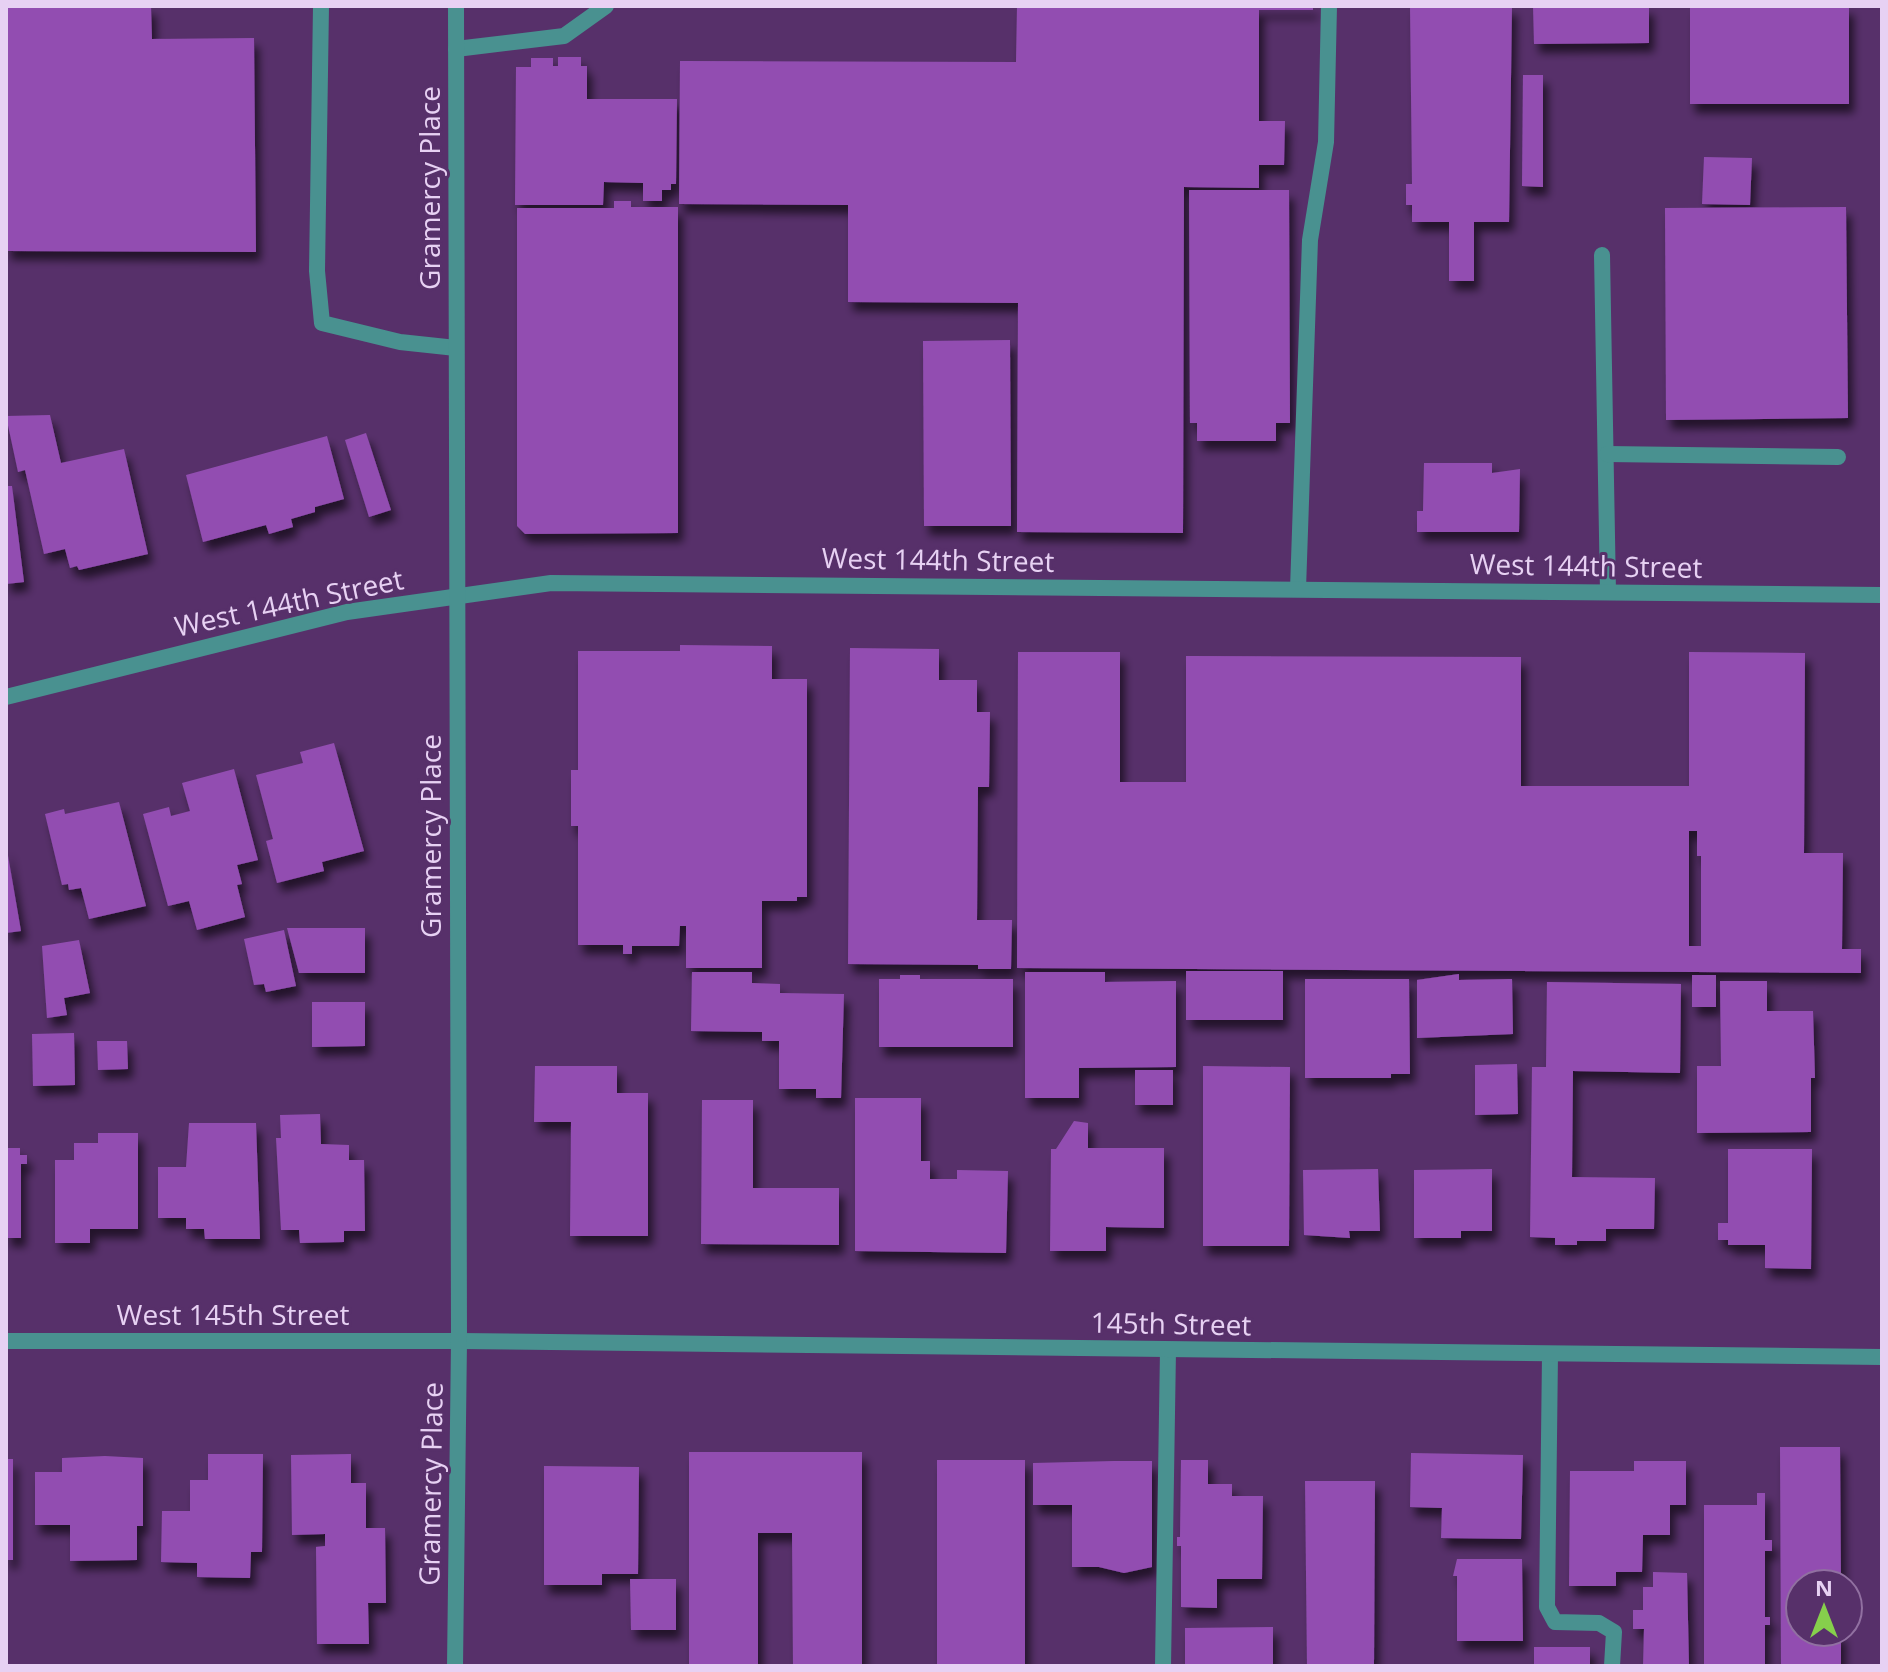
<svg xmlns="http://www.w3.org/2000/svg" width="1888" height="1672" viewBox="0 0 1888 1672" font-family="'Open Sans',sans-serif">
<defs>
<filter id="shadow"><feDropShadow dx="5" dy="9" stdDeviation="4" flood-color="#0009"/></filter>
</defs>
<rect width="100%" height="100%" fill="#57306a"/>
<g fill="#924eb1" fill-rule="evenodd" filter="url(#shadow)">
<polygon points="6,6 151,6 152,39 254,38 256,252 6,251"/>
<polygon points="1017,6 1313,6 1313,10 1259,10 1259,121 1285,121 1284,165 1259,165 1259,188 1184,187 1183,533 1017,532 1018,303 848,302 848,205 679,204 680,61 1016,62"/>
<polygon points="1410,6 1512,6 1509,222 1474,222 1474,281 1449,281 1449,222 1412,222 1412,205 1406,205 1406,184 1412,184"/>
<polygon points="1533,6 1649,6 1649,43 1534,44"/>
<rect x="1690" y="6" width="159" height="98"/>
<polygon points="558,57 581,57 581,66 587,66 587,99 677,99 676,184 671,184 671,190 662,190 662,201 643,201 643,183 604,182 603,205 515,205 516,67 531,67 531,58 553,58 553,66 558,66"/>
<polygon points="1523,75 1543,75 1543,187 1522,186"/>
<polygon points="1704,157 1752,158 1750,205 1702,204"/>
<polygon points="1189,190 1289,190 1290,423 1276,423 1276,441 1197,441 1197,423 1190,423"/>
<polygon points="614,201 631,201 631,207 678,207 678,533 525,534 517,526 517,208 614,208"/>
<polygon points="1846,207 1848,418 1666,420 1665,208"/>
<polygon points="1010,340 1011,526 924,526 923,341"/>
<polygon points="50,415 61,463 124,449 148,554 79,570 77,566 70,568 65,549 44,554 25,470 18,472 6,416"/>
<polygon points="366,433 391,510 369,517 345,440"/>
<polygon points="327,436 344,499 315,507 315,512 291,519 293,527 269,534 266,525 203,542 186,475"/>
<polygon points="1424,463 1492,463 1492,473 1520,469 1519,532 1417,532 1417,511 1423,511"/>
<polygon points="6,486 12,486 24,582 6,584"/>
<polygon points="680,645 772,646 772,679 807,679 807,897 797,897 797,901 762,901 762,968 686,968 686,926 680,926 679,946 632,946 632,954 623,954 623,945 578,945 578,826 571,826 571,770 578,770 578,651 680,651"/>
<polygon points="850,648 939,649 939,680 977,680 977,712 990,712 989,787 978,787 977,920 1012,920 1011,969 978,969 978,965 848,964"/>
<path d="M1018,652H1120V782H1186V656L1521,657V786H1689V652L1805,653L1804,853H1843L1842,949H1861V973L1017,968ZM1689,831H1697V856H1701V946H1689Z"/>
<polygon points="334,743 364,851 322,862 324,871 277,883 266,841 273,839 256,775 303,763 300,752"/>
<polygon points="234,769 258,860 237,865 242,884 237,885 245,917 197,930 189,901 168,906 143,814 169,807 171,816 190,811 182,783"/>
<polygon points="119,802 146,906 89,919 81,888 69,890 68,884 62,885 45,814 64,809 65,814"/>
<polygon points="6,844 21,931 6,933"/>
<polygon points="287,928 365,928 365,973 299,973"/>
<polygon points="284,930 296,986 266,992 264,984 254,985 244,939"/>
<polygon points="79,940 90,993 64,998 67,1015 47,1018 42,946"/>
<rect x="1186" y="971" width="97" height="49"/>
<polygon points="692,972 752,972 752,983 780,984 780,993 844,994 841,1098 816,1098 816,1089 779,1089 779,1041 762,1041 762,1032 691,1031"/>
<polygon points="1025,972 1105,972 1105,982 1176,981 1176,1067 1079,1068 1079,1098 1025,1098"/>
<polygon points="1459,974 1459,980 1512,979 1513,1034 1417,1038 1417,980"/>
<polygon points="900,975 920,975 920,979 1013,979 1013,1047 879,1047 879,979 900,979"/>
<rect x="1692" y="975" width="24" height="32"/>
<polygon points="1305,979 1409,979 1410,1074 1391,1074 1391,1078 1305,1078"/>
<polygon points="1720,981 1767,981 1767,1011 1813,1011 1815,1078 1811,1078 1811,1132 1697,1133 1697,1066 1721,1066"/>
<polygon points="1547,982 1681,984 1680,1073 1573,1071 1572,1177 1655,1178 1654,1229 1606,1229 1606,1241 1577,1241 1577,1245 1555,1245 1555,1238 1530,1237 1532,1067 1546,1067"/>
<polygon points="312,1002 365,1002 365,1046 312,1047"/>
<polygon points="74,1033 75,1085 33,1086 32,1034"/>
<polygon points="97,1041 127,1041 128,1069 98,1070"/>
<polygon points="1517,1064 1518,1114 1475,1115 1475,1065"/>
<polygon points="535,1066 617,1066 617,1093 648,1093 648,1236 570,1236 571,1122 534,1122"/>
<polygon points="1203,1066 1290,1067 1289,1246 1203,1246"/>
<rect x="1135" y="1070" width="38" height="35"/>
<polygon points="855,1098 921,1098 921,1161 930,1161 930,1179 957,1179 957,1170 1008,1171 1006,1253 855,1251"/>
<polygon points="702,1100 753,1100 753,1188 839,1188 839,1245 701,1244"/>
<polygon points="320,1114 321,1144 349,1145 349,1160 364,1160 365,1231 344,1231 344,1242 300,1243 299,1230 281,1230 276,1138 281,1138 280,1115"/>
<polygon points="1074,1121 1088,1123 1088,1148 1164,1148 1164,1228 1106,1227 1106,1251 1050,1251 1051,1149 1056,1149"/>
<polygon points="189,1123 256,1123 260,1239 205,1239 204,1229 186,1229 186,1218 158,1218 158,1167 186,1167"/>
<polygon points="98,1133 138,1133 138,1229 90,1229 90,1243 55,1243 55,1160 74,1160 74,1143 98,1143"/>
<polygon points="6,1148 20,1148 20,1155 27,1155 27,1164 21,1164 21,1238 6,1238"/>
<polygon points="1728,1149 1812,1149 1811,1269 1765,1268 1765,1245 1728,1245 1728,1240 1718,1240 1718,1223 1728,1223"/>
<polygon points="1378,1169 1380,1231 1349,1231 1350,1238 1304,1235 1303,1170"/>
<polygon points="1492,1169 1492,1231 1461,1231 1461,1238 1414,1238 1414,1170"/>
<polygon points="1780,1447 1840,1447 1841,1584 1800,1584 1800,1632 1841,1632 1841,1666 1781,1666"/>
<polygon points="689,1452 862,1452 862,1666 793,1666 792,1533 758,1533 758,1666 689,1666"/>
<polygon points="1411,1453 1523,1455 1521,1539 1441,1538 1442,1508 1410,1507"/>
<polygon points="208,1454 263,1454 262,1552 251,1552 250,1578 197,1577 197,1563 161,1562 162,1511 190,1511 190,1480 208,1480"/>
<polygon points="351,1454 351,1483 366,1483 366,1528 385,1528 386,1603 368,1603 369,1644 317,1644 316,1547 325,1546 325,1534 292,1535 291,1455"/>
<polygon points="105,1456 143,1458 143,1526 137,1526 137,1560 70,1561 70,1525 35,1525 35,1472 62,1472 62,1458"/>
<rect x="6" y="1459" width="7" height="101"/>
<rect x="937" y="1460" width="88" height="206"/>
<polygon points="1181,1460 1208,1460 1208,1484 1232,1484 1232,1496 1263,1496 1262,1579 1217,1579 1217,1608 1181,1607 1181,1546 1177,1546 1177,1537 1180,1537"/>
<polygon points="1114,1461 1152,1461 1152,1567 1124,1573 1099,1567 1072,1567 1072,1505 1033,1505 1033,1463"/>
<polygon points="1634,1461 1686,1461 1686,1505 1670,1505 1670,1535 1643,1535 1642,1572 1616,1572 1616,1586 1569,1586 1570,1471 1634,1471"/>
<polygon points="544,1466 639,1467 638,1574 602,1574 602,1585 544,1585"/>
<polygon points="1305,1481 1375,1481 1374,1666 1307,1666"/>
<polygon points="1757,1493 1765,1493 1765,1540 1772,1540 1772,1551 1765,1551 1765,1617 1770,1617 1770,1625 1765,1625 1765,1666 1704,1666 1704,1505 1757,1505"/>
<polygon points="1457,1559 1522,1559 1523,1641 1457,1641 1457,1576 1453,1576"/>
<polygon points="1653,1572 1687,1573 1689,1666 1643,1666 1644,1629 1633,1629 1633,1610 1643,1610 1643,1587 1653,1587"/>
<polygon points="630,1579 676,1579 676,1630 631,1630"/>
<polygon points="1273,1627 1273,1666 1185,1666 1185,1628"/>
<rect x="1534" y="1647" width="56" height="19"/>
</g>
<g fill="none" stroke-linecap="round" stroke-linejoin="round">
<g stroke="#499190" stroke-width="16">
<polyline points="321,6 317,271 322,323 400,342 456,348"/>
<polyline points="456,49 564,36 606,6"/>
<polyline points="1602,255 1608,592"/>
<polyline points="1607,454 1838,457"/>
<polyline points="1298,589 1310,240 1326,142 1329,6"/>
<polyline points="1550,1354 1547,1607 1555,1622 1599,1623 1614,1632 1612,1666"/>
<polyline points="1163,1666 1168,1350"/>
</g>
<g stroke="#499190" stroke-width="16">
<polyline points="6,697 347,612 551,583 1882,595"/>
<polyline points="6,1341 459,1341 1882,1357"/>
<polyline points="455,1666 459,1341 456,6"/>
</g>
</g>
<g text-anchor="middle" stroke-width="6" stroke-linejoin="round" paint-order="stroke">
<g font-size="28" fill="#e7d1f3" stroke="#57306a">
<text transform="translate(430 188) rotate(-90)" y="10">Gramercy Place</text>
<text transform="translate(938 560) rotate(1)" y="10">West 144th Street</text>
<text transform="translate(1586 566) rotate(1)" y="10">West 144th Street</text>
<text transform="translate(289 603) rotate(-12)" y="10">West 144th Street</text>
<text transform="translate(431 836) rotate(-90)" y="10">Gramercy Place</text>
<text x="233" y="1325">West 145th Street</text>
<text transform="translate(1171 1324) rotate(1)" y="10">145th Street</text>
<text transform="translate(431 1484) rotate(-89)" y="10">Gramercy Place</text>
</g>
</g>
<rect width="1888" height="1672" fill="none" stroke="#e7d1f3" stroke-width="16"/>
<g transform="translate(1824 1608)"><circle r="38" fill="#57306a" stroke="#9170a1" stroke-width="2"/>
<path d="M0-6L14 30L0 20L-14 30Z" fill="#86cf4c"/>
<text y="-12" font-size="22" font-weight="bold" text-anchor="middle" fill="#e7d1f3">N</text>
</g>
</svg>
